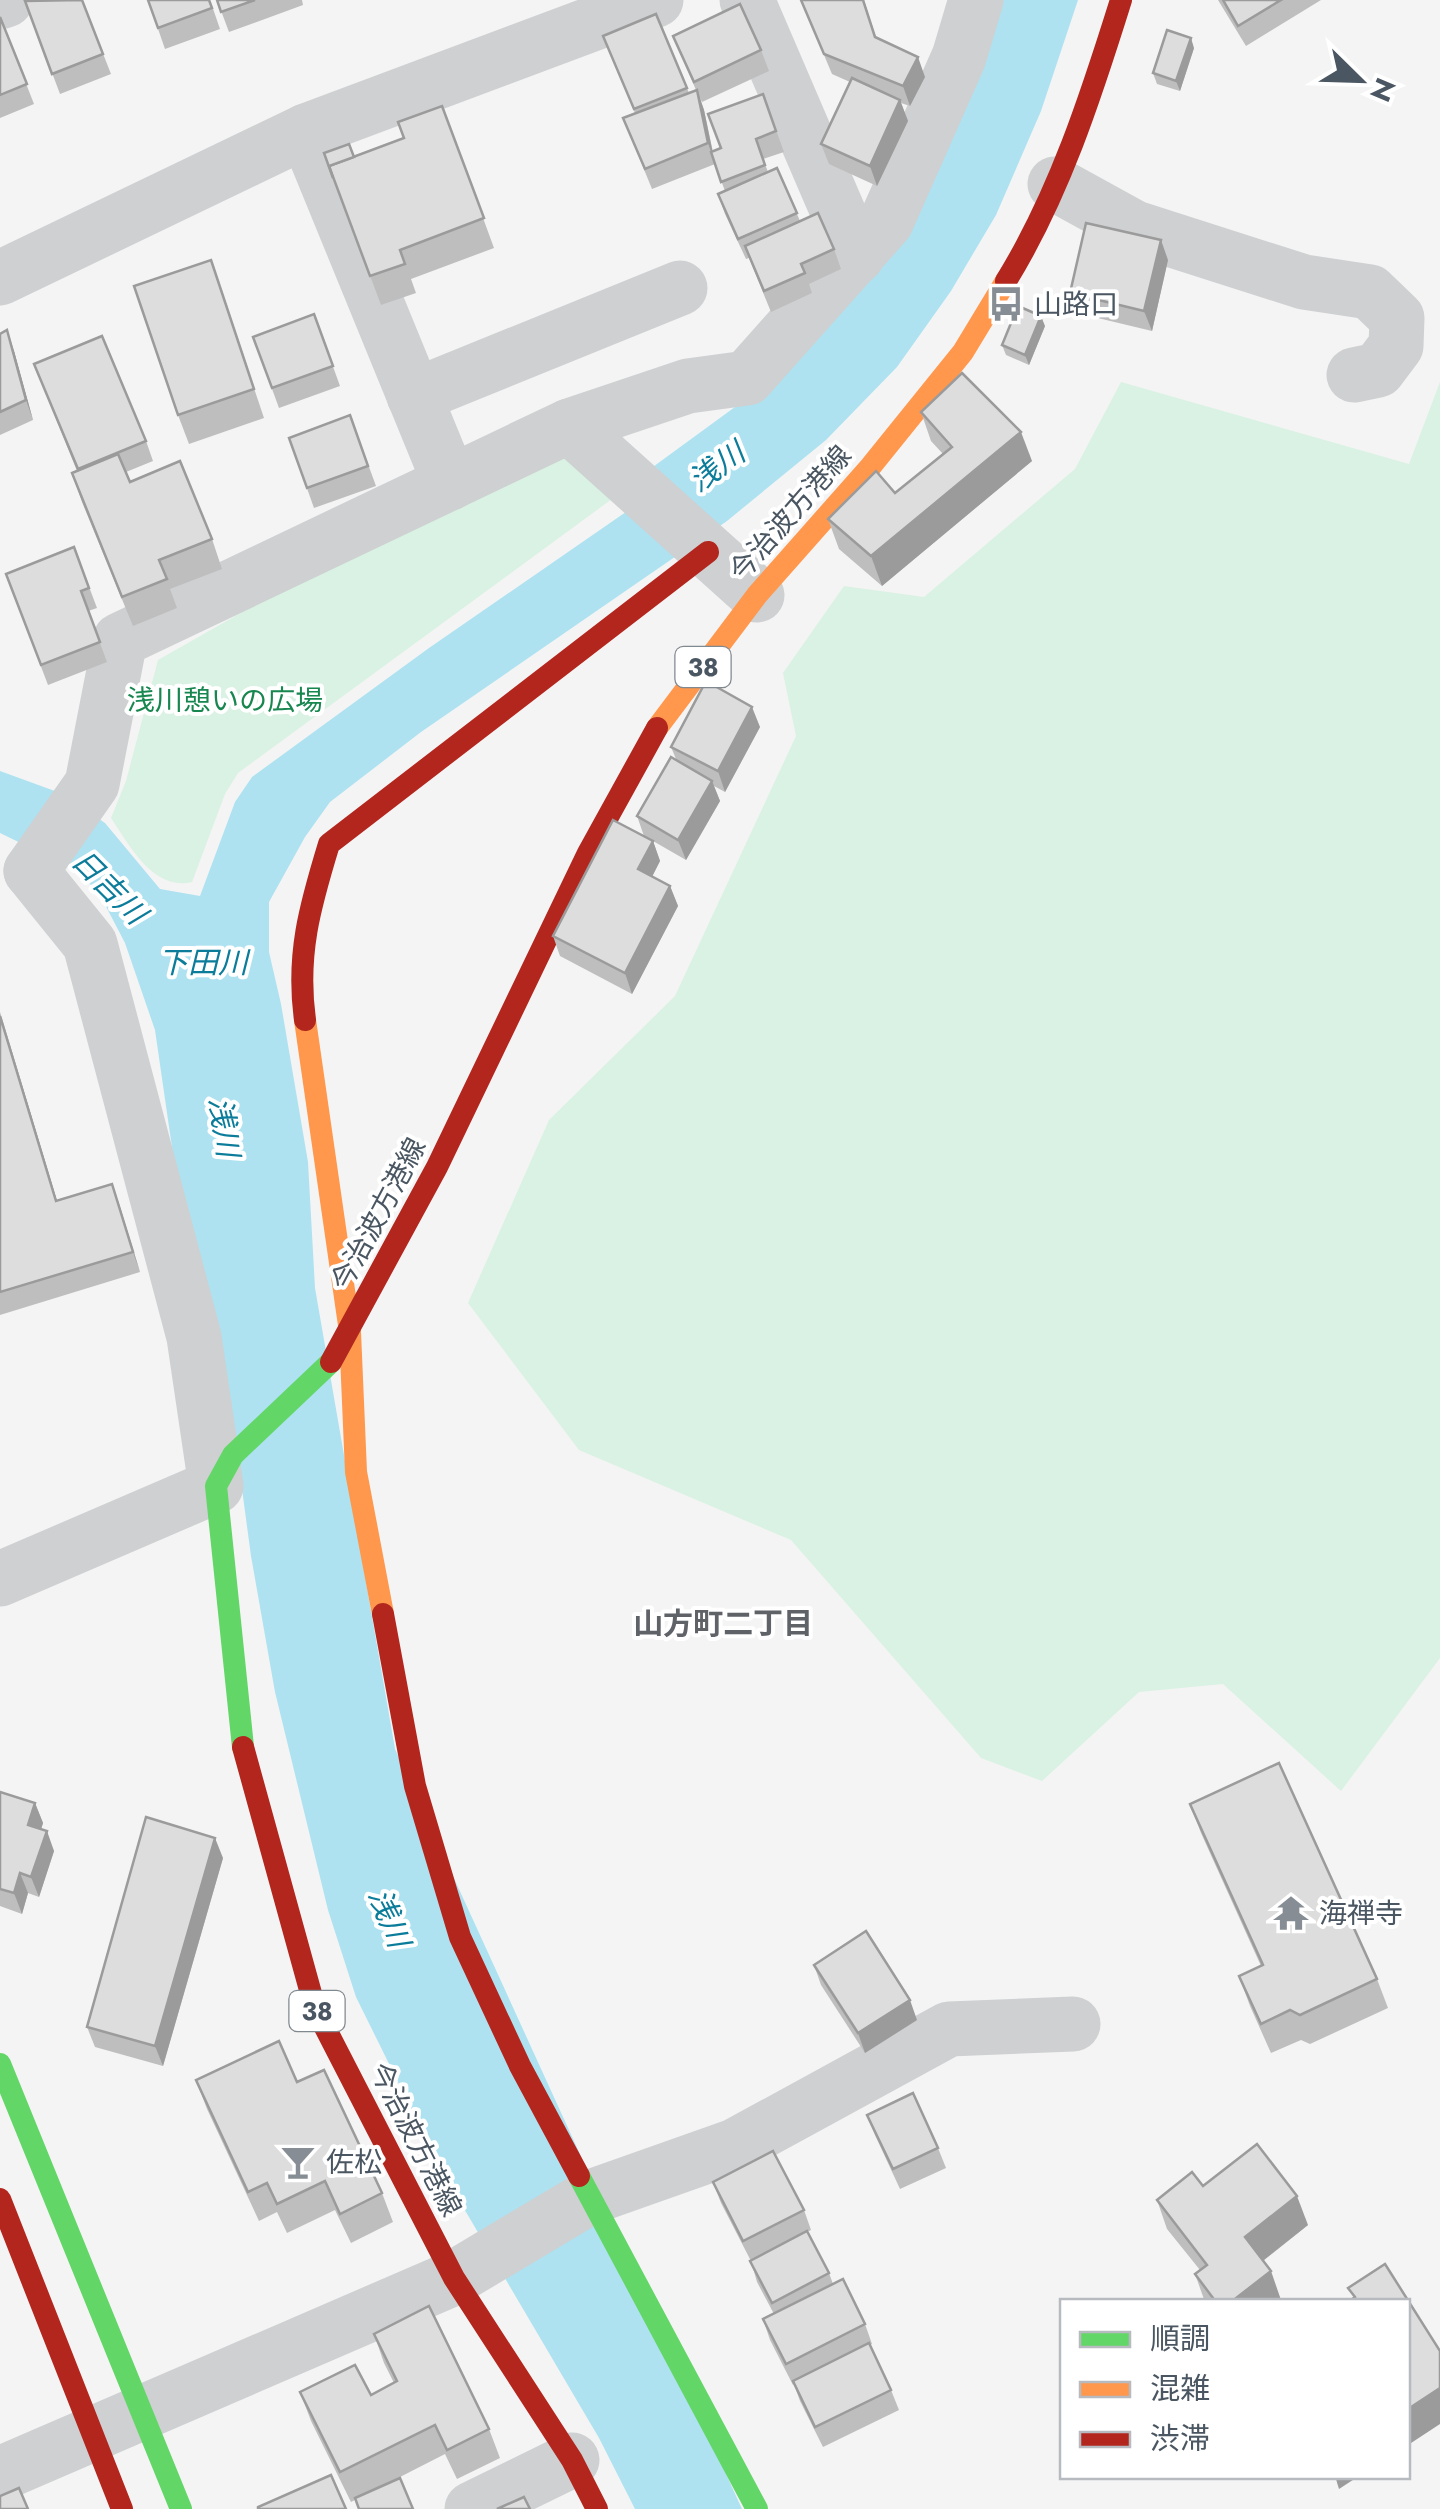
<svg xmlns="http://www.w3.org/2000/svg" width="1440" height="2509" viewBox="0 0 1440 2509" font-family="Jost,'Noto Sans JP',sans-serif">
<rect width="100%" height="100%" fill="#f4f4f4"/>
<g fill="#d9f2e3">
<polygon points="1121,382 1409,464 1440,382 1440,1658 1341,1791 1223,1684 1139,1692 1042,1781 981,1758 791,1540 579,1450 468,1303 549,1120 675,996 796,736 783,673 844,586 924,597 1075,469"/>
<path d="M571,443L616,496L238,773L225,794L192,882C153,891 130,846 111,818L126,781L158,660L387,530Z"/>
</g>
<polygon fill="#aee2f0" points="989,0 1078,0 1041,111 996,215 951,291 897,367 826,440 727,521 421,732 330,802 305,837 269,902 269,952 281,1004 308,1162 315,1288 395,1749 742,2509 635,2509 599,2438 443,2173 356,1997 328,1910 275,1692 251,1556 226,1370 177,1182 155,1030 125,943 99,893 76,870 0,833 0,771 63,794 105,823 160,889 200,896 235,802 252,777 429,648 636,505 646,472 750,396"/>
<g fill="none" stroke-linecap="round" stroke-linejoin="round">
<g stroke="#ced0d2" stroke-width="55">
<polyline points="747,0 857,256"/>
<polyline points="0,2 6,0"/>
<polyline points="306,131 450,483"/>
<polyline points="1055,184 1135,228 1304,282 1370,292 1397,318 1396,346 1378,370 1354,375"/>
<polyline points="0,278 306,131 656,0"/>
<polyline points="414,396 680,288"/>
<polyline points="569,426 688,386 747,378 886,222 959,57 976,0"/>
<polyline points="31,871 92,784 120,640 569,426 757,595"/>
<polyline points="0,1579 216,1486 194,1337 90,944 31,871"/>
<polyline points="0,2474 454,2278 588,2198 735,2146 949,2029 1073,2024"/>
<polyline points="472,2509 572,2460"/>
</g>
<g stroke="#63d668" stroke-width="22">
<polyline points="243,1747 216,1486 233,1455 331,1362"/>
<polyline points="0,2064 181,2509"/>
<polyline points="579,2176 757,2509"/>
</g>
<g stroke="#ff974d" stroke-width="22">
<polyline points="657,728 757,595 871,466 963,352 1006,281"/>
<polyline points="305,1020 350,1332 356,1472 383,1614"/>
</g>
<g stroke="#b3261e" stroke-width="22">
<path d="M1006,281C1059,195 1091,96 1121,0"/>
<path d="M305,1020C296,955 310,906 329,844L708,552"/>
<polyline points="331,1362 437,1167 588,853 657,728"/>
<polyline points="383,1614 415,1786 460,1937 520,2066 579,2176"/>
<polyline points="243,1747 315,2008 454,2278 572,2460 597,2509"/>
<polyline points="0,2199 122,2509"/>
</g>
</g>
<g fill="#bebebf">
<polygon points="82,0 111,74 60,94 25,1"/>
<polygon points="148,0 210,0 220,29 165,49"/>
<polygon points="217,0 302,0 303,5 229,32"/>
<polygon points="801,0 864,0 876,38 925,77 910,106 901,103 908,121 877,186 829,164 821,144 850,82 832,74"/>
<polygon points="1218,0 1321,0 1246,46"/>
<polygon points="656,14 689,93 696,90 673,36 761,50 769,71 702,102 700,98 704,110 713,152 721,148 763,94 784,152 763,159 768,172 777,168 800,221 834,249 841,269 809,284 812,293 771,312 749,258 746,259 725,214 718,194 725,191 715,164 652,189 623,118 635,113 603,36"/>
<polygon points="0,17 34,104 0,118"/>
<polygon points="1194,48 1180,91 1157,84 1153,73"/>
<polygon points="442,106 494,248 411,279 416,293 381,305 324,153 354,157 404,138"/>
<polygon points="211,260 264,418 189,444 178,415"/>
<polygon points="1168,260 1152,331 1077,313 1070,293"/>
<polygon points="314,314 340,386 279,408 253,337"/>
<polygon points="1045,326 1029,365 1006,355 1002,345"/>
<polygon points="0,334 14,351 33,420 0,435"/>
<polygon points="34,364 146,441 153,461 126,472 130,482 212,539 222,569 170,589 177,608 133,626 82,502 72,473 77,471"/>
<polygon points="921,412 1032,461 882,586 839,549 828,519 895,493 943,454 931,441"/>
<polygon points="350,415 376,486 314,508 289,438"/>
<polygon points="74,547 97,608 88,611 107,662 48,685 6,574"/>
<polygon points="760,727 725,792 714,786 720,801 686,860 653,841 660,861 652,876 670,886 678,906 632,994 560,956 553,936 644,836 637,816 676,759 671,747"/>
<polygon points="0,1012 57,1201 119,1204 140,1272 0,1315"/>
<polygon points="0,1792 35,1803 43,1823 41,1829 54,1851 39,1897 28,1893 22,1914 0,1906"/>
<polygon points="1190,1804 1377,1979 1388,2008 1310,2044 1301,2040 1271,2053 1250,2006 1239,1976 1261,1966 1201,1833"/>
<polygon points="223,1858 163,2066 95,2047 87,2027"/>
<polygon points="814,1965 917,2020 865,2053 821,1985"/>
<polygon points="196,2080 297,2082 382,2193 393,2222 351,2243 335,2210 287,2233 277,2212 259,2221 207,2109"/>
<polygon points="867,2115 938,2148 946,2168 900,2189 875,2135"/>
<polygon points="713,2182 804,2210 811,2230 807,2232 829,2273 833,2284 865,2324 872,2344 870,2345 891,2390 899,2410 823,2447 800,2401 794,2384 793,2385 770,2340 763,2319 774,2314 757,2282 751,2261 721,2203"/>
<polygon points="1203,2186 1308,2225 1263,2261 1281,2300 1279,2302 1205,2302 1195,2274 1200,2270 1167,2229 1157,2200"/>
<polygon points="374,2334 489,2429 500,2458 457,2479 445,2454 351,2502 311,2421 300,2392 371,2395 394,2383 384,2363"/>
</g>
<g fill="#9b9b9b">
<polygon points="1191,38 1194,48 1180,91 1176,81"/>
<polygon points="918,57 925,77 910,106 903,86"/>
<polygon points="697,90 704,110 715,164 708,143"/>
<polygon points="900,100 908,121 877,186 870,166"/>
<polygon points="1161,240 1168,260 1152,331 1144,311"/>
<polygon points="1041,316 1045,326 1029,365 1025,355"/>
<polygon points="7,330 14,351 33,420 26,400"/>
<polygon points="1021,432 1032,461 882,586 871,556"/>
<polygon points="752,707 760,727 725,792 718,771"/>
<polygon points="712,781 720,801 686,860 678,840"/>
<polygon points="653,841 660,861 646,889 638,869"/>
<polygon points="670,886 678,906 632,994 625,973"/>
<polygon points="0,1012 63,1221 56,1201"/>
<polygon points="112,1184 119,1204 140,1272 133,1252"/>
<polygon points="35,1803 43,1823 36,1845 28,1825"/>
<polygon points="47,1831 54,1851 39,1897 31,1877"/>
<polygon points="215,1838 223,1858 163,2066 155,2046"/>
<polygon points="20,1873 28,1893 22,1914 14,1893"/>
<polygon points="910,2000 917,2020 865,2053 858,2033"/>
<polygon points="1297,2196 1308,2225 1255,2267 1245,2237"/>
<polygon points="1271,2271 1281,2300 1279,2302 1231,2302"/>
<polygon points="1440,2388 1440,2424 1408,2445 1408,2409"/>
<polygon points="1335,2476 1359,2476 1339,2489"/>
</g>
<g fill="#ddddde" stroke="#9b9b9b" stroke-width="2.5">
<polygon points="82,0 103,54 52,74 25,1"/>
<polygon points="148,0 209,0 212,8 158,28"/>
<polygon points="217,0 255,0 221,12"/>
<polygon points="801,0 863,0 875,37 918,57 903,86 824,54"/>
<polygon points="1223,0 1281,0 1238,26"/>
<polygon points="740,4 761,50 694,82 673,36"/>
<polygon points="656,14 687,88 634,109 603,36"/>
<polygon points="0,17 27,84 0,95"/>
<polygon points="1167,30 1191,38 1176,81 1153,73"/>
<polygon points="852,78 900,100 870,166 821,144"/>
<polygon points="697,90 708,143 645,169 623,118"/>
<polygon points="763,94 776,131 756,139 765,165 721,182 711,152 721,148 708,114"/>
<polygon points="442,106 484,218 400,250 405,264 370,276 329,166 404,138 398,122"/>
<polygon points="349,144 354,157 329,166 333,178 324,153"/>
<polygon points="777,168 797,213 738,239 718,194"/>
<polygon points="818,213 834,249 801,264 805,273 764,291 745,246"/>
<polygon points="1086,223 1161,240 1144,311 1070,293"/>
<polygon points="211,260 254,389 178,415 134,286"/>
<polygon points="1018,306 1041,316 1025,355 1002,345"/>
<polygon points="314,314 333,366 272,388 253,337"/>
<polygon points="7,330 26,400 0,412 0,334"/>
<polygon points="102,336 146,441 78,469 34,364"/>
<polygon points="962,373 1021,432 871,556 828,519 876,471 895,493 952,447 921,412"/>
<polygon points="350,415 368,466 307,488 289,438"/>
<polygon points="118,454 130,482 180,461 212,539 159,560 167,579 122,597 72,473"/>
<polygon points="74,547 89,588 81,591 100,642 41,665 6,574"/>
<polygon points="706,681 752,707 718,771 671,747"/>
<polygon points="671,757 712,781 678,840 637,816"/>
<polygon points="613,820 653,841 638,869 670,886 625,973 553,936"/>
<polygon points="0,1016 56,1201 112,1184 133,1252 0,1292"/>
<polygon points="1279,1763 1377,1979 1300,2015 1290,2010 1261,2024 1239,1976 1263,1965 1190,1804"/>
<polygon points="0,1792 35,1803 28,1825 47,1831 31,1877 20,1873 14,1893 0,1889"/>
<polygon points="146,1817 215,1838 155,2046 87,2027"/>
<polygon points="866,1931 910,2000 858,2033 814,1965"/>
<polygon points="279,2041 297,2082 324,2070 382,2193 340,2214 325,2181 277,2204 267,2183 248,2192 196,2080"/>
<polygon points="913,2093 938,2148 893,2169 867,2115"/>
<polygon points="1257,2144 1297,2196 1245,2237 1271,2271 1231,2302 1216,2302 1195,2274 1207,2265 1157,2200 1192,2172 1203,2186"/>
<polygon points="773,2151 804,2210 743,2241 713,2182"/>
<polygon points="807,2231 829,2273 772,2303 750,2261"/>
<polygon points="1385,2264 1440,2351 1440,2388 1408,2409 1408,2302 1348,2302 1355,2297 1348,2288"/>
<polygon points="843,2279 865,2324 786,2364 763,2319"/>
<polygon points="429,2306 489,2429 447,2450 435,2425 340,2472 300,2392 355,2365 371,2395 397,2381 374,2334"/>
<polygon points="869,2343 891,2390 815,2427 793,2381"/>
<polygon points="331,2475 346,2509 258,2509 258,2507"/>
<polygon points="400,2478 413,2509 359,2509 355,2498"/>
<polygon points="19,2488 28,2509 0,2509 0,2496"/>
<polygon points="524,2497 530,2509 497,2509"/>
</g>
<defs>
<symbol id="bus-bare" viewBox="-9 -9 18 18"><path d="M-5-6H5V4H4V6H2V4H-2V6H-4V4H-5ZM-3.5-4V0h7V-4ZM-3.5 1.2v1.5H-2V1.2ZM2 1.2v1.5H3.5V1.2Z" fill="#868d94" stroke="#fff" stroke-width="2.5" paint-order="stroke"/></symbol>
<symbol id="temple-bare" viewBox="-9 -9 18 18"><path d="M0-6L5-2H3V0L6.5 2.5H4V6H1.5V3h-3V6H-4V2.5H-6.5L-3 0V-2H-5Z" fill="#868d94" stroke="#fff" stroke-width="2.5" paint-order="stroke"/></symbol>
<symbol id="bar-bare" viewBox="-9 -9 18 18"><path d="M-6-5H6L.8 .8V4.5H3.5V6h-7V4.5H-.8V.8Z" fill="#868d94" stroke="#fff" stroke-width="2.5" paint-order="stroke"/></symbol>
</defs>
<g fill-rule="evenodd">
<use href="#bus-bare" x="981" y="279" width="50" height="50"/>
<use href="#temple-bare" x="1266" y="1888" width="50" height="50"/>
<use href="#bar-bare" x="273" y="2137" width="50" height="50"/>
</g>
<g text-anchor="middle" stroke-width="8" stroke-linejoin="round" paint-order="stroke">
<g fill="#fff" stroke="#808990" stroke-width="2.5">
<rect x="675.5" y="647" width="55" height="40" rx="8"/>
<rect x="289.5" y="1991" width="55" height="40" rx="8"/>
</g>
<g font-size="25" font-weight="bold" fill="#4a5661">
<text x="703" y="676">38</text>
<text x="317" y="2020">38</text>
</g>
<g font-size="28" fill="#4a5661" stroke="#fff" text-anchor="start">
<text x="1034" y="314">山路口</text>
<text x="1319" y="1923">海禅寺</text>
<text x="326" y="2172">佐松</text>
</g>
<g font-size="28" fill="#4a5661" stroke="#fff">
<text transform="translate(790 513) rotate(-49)" y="10">今治波方港線</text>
<text transform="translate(378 1214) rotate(-62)" y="10">今治波方港線</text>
<text transform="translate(416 2139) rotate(63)" y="10">今治波方港線</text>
</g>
<g font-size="28" fill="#17864f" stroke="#fff">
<text x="225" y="710">浅川憩いの広場</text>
</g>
<g font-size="30" font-style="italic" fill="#0c7c9b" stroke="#fff">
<text transform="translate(717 467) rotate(-36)" y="10">浅川</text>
<text transform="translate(109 887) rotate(45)" y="10">日吉川</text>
<text x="203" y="973">下田川</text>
<text transform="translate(224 1127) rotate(81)" y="10">浅川</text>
<text transform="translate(389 1918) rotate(68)" y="10">浅川</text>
</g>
<g font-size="30" font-weight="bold" fill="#5f6368" stroke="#fff">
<text x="723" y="1634">山方町二丁目</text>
</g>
</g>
<rect x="1060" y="2299" width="350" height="180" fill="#ffffff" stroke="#b7bbc0" stroke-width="2.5"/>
<rect x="1080" y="2332" width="50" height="15" fill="#63d668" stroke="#b7bbc0" stroke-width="2.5"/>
<text x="1150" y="2349" font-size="30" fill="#4a5661">順調</text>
<rect x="1080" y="2382" width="50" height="15" fill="#ff974d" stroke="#b7bbc0" stroke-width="2.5"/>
<text x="1150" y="2399" font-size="30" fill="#4a5661">混雑</text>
<rect x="1080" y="2432" width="50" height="15" fill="#b3261e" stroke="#b7bbc0" stroke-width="2.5"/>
<text x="1150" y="2449" font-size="30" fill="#4a5661">渋滞</text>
<g transform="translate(1360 80) rotate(113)" stroke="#ffffff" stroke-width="8" paint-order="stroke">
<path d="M0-8L18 38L0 25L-18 38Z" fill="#4a5661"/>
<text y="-15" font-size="28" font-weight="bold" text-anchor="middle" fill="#4a5661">N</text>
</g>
</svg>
